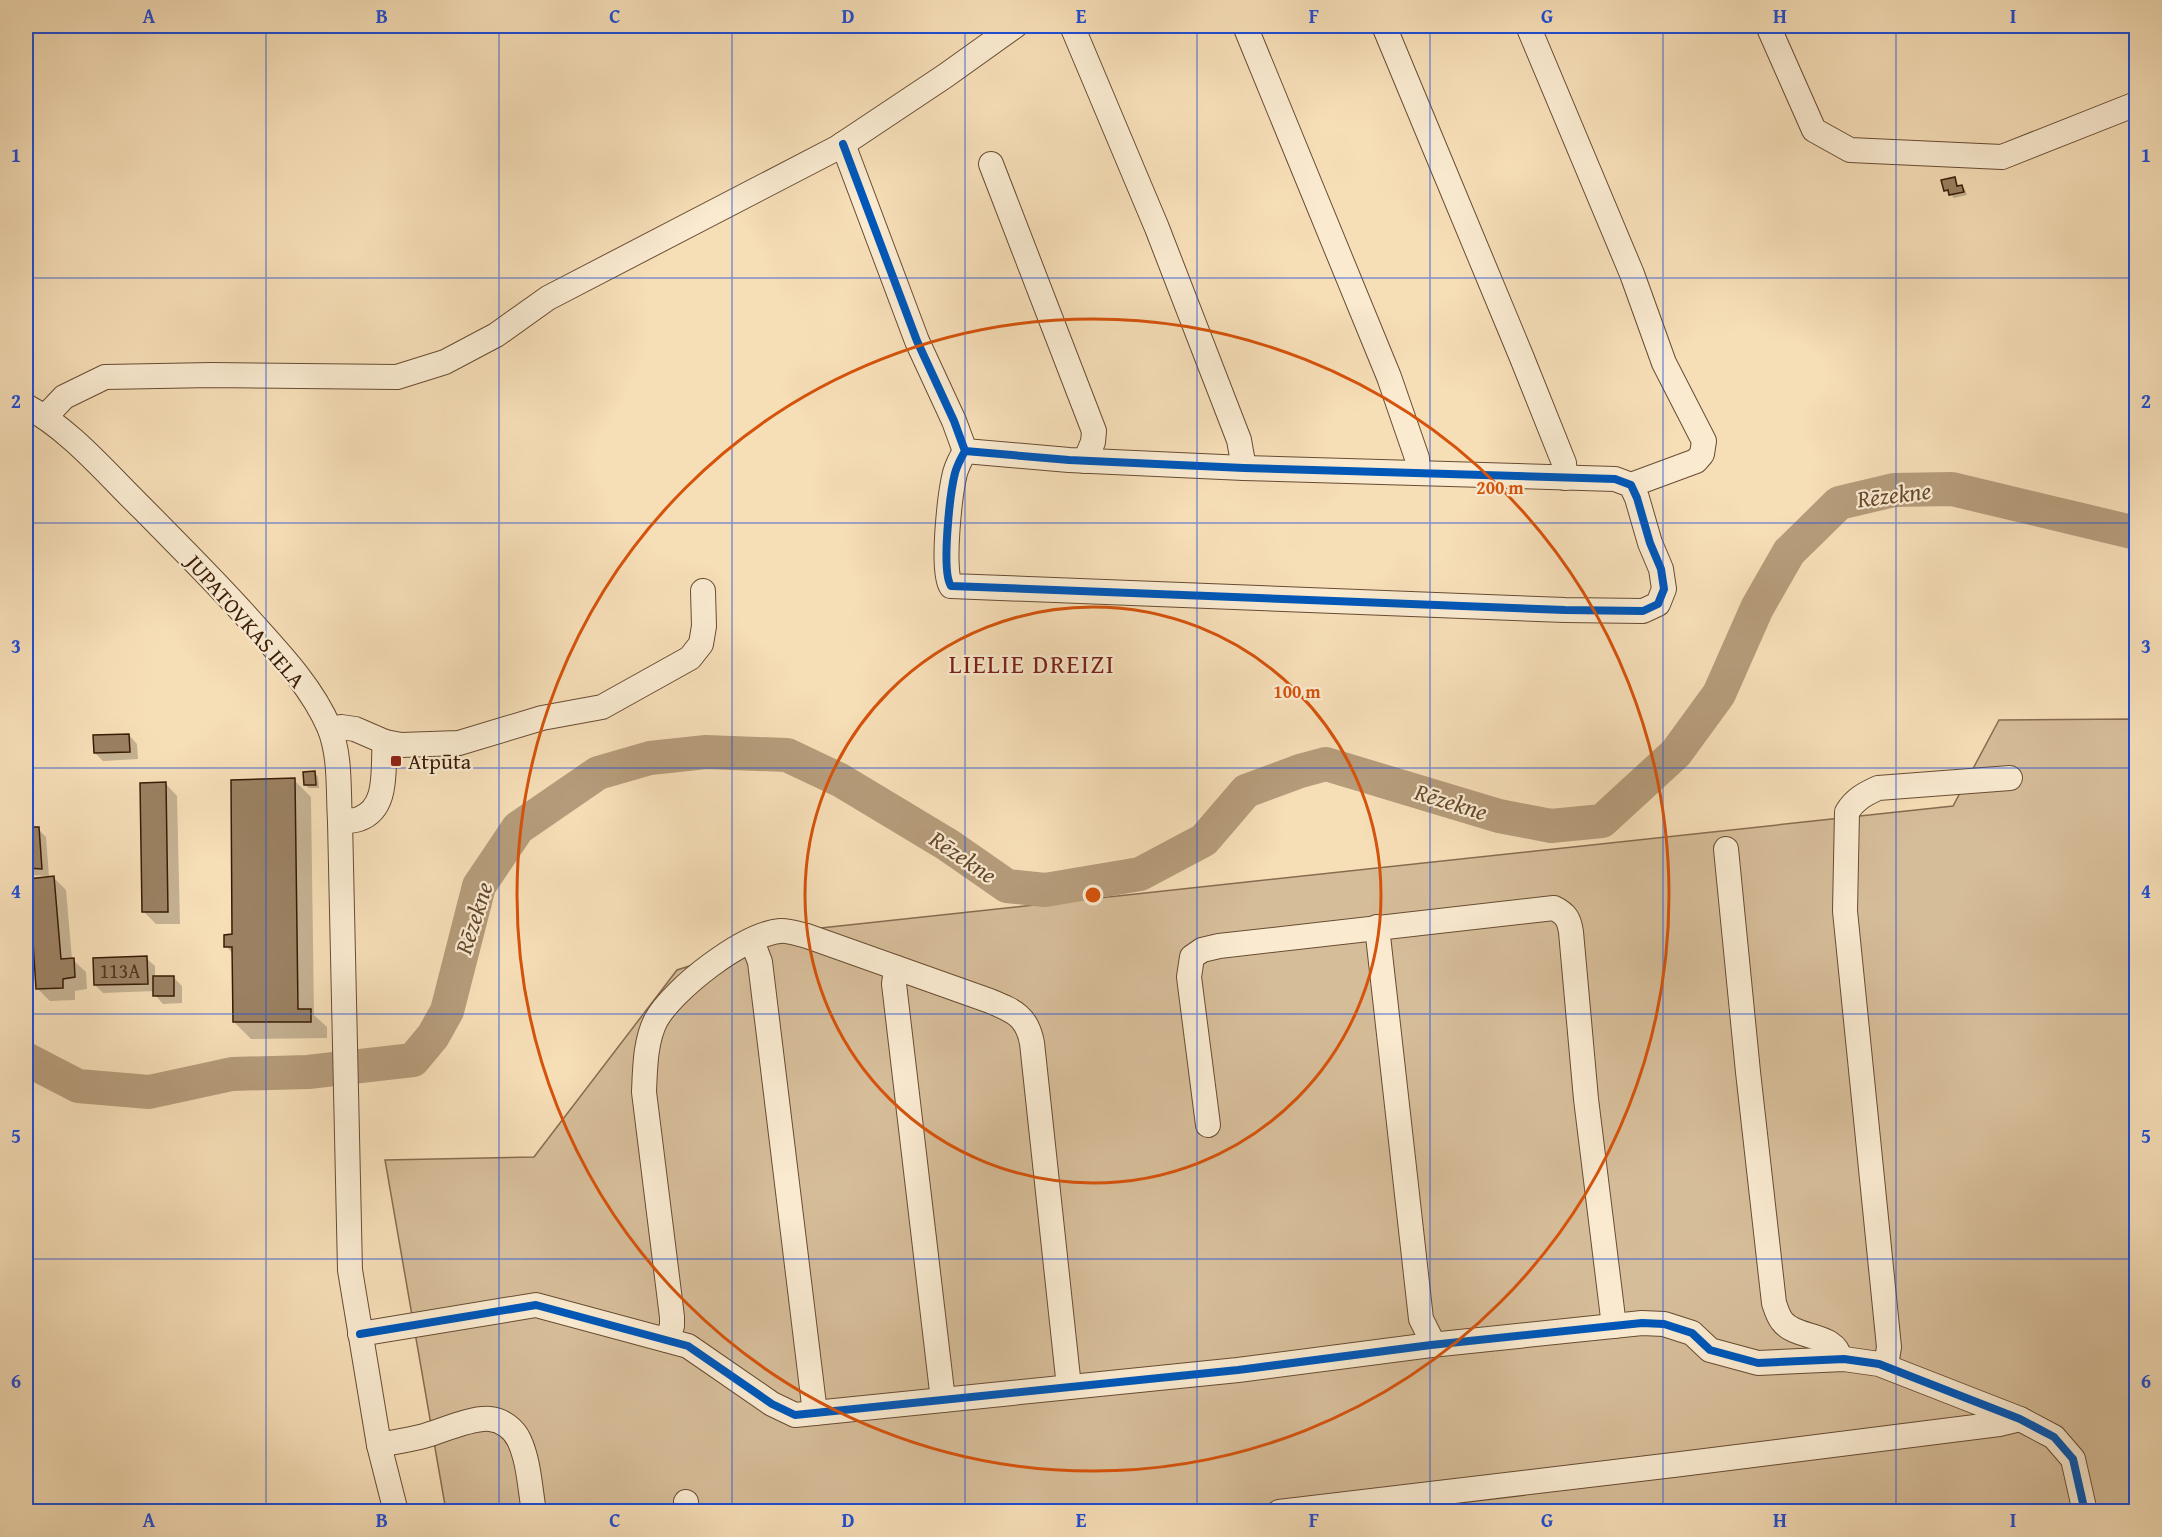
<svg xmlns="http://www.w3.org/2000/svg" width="2162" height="1537" viewBox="0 0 2162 1537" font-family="'Gentium Book Plus',serif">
<rect width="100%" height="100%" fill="#f6deb7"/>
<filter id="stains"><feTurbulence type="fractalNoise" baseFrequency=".00333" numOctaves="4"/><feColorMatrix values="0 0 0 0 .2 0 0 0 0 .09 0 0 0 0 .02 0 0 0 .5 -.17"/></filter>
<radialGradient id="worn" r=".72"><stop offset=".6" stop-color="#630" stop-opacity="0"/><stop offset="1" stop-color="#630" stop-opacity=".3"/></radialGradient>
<polygon fill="#d6bd99" stroke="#886c50" stroke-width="1.5" points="2132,719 2136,742 2136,1511 446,1511 385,1160 534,1157 677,970 802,930 1953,806 1999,720"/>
<g fill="#0003">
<polygon points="1954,178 1959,187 1962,186 1965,190 1967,195 1954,198 1946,190"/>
<polygon points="129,735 137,744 138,759 103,761 95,753"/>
<polygon points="315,773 318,777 319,788 309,788 305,785"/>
<polygon points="26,780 28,782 31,802 26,803"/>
<polygon points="294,780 311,797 314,1015 327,1027 327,1038 251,1039 234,1022 233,954 226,946 233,936"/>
<polygon points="165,783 177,796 180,924 156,924 144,912"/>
<polygon points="26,829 38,829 46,837 49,876 28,875 26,873"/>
<polygon points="54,878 66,890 72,959 86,972 87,989 75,991 75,1000 50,1001 38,989 33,920 26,913 26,903 32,902"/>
<polygon points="146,958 155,966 155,978 174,978 182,986 182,1003 163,1004 155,995 155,991 103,993 95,985"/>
</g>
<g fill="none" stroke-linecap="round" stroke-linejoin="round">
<polyline stroke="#b69c7b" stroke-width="34" points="26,1059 78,1086 149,1092 232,1074 308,1072 413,1060 433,1036 447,1011 479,886 518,828 598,773 650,758 706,752 787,755 840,780 948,845 1007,886 1045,890 1140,874 1204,840 1246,791 1300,771 1326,764 1499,816 1551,826 1602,821 1676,753 1719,694 1757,608 1789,552 1839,503 1894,490 1952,489 2136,533"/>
</g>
<g fill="#9b8162" stroke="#391c06" stroke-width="1.5">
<polygon points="2126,26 2136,26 2136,54"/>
<polygon points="1955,177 1957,186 1962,185 1964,192 1949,195 1948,190 1944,191 1941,180"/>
<polygon points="129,734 130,752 94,753 93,735"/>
<polygon points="315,771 316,785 304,785 303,772"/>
<polygon points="295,778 298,1009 311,1009 311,1022 233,1022 232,947 224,947 224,935 232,934 231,780"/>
<polygon points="166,782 168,912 142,912 140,783"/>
<polygon points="26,827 39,827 42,869 26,868"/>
<polygon points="54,876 61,959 74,958 75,977 63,979 63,988 36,989 31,911 26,911 26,901 30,901 28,879"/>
<polygon points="147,956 148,984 94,985 93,958"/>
<rect x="153" y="976" width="21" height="20"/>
</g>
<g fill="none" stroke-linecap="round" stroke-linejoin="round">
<defs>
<g id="minor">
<polyline points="1072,26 1157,228 1239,440 1244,468"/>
<polyline points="1245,26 1389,377 1417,458 1418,473"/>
<polyline points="1384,26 1522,358 1564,463 1565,478"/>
<polyline points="1528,26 1632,274 1664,363 1704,441 1702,454 1696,461 1631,485"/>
<polyline points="1768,26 1814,130 1850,150 2002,157 2136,104"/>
<path d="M843,144L917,341L954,421L965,451L1069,460L1244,468L1615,479L1631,485L1637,498L1650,543L1661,569L1664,589L1658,604L1643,611L1565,610L951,586C941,571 950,493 955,473C957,466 961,458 965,451"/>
<polyline points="991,164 1094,431 1093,442 1085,461"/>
<path d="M26,406C71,430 107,474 144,510C181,548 219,585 254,625C282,656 312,688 329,727C341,756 338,790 340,821L350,1270L379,1445L396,1512"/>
<polyline points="46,416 64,397 105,377 212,375 397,377 445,362 496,335 548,298 837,148 945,76 1015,26"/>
<polyline points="330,729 341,727 355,729 385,742 401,745 459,743 542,718 602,707 690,658 701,644 704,626 703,591"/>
<path d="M340,821C346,821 354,821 359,819C390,808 382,766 385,742"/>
<path d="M1726,849L1748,1072L1774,1303C1776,1309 1778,1316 1782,1321C1796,1340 1836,1332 1840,1359"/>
<polyline points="1377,927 1421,1319 1430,1337 1431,1345"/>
<polyline points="752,941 760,962 815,1413"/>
<polyline points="896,968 894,984 943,1400"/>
<path d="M1208,1125L1189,977L1192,957L1202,950L1219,946L1554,908C1566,914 1569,919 1571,932L1586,1099L1614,1326"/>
<polyline points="360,1334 536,1305 688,1346 772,1404 795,1415 1238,1370 1431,1345 1642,1323 1664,1324 1692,1333 1710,1350 1758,1363 1844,1359 1879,1364 2020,1419 2054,1437 2073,1459 2085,1512"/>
<path d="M667,1340L672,1326V1317L644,1092C645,1070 645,1041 656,1020C673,989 744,934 780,931C788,930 798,934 807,936L990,1001C1014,1011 1027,1016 1032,1043L1069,1387"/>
<path d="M1886,1366L1889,1347L1845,911L1847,812C1855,799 1865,794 1878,788L2010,778"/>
<path d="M379,1445C394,1442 409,1440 424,1436C442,1431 472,1417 490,1419C502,1420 514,1429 519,1440C529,1461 530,1489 534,1512"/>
<polyline points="686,1502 687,1512"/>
<polyline points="1279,1512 1673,1465 1999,1424 2020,1419"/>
</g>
</defs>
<use href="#minor" stroke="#684c32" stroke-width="26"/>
<use href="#minor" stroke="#f9ead0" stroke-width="24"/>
<defs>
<g id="cycleway">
<path d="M843,144L917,341L954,421L965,451L1069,460L1244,468L1615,479L1631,485L1637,498L1650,543L1661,569L1664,589L1658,604L1643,611L1565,610L951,586C941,571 950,493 955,473C957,466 961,458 965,451"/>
<polyline points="360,1334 536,1305 688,1346 772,1404 795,1415 1238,1370 1431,1345 1642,1323 1664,1324 1692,1333 1710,1350 1758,1363 1844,1359 1879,1364 2020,1419 2054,1437 2073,1459 2085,1512"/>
</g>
</defs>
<use href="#cycleway" stroke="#f9ead0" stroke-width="11"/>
<use href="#cycleway" stroke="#0057b8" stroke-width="8"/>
</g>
<path fill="none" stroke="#1d4ed8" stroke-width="1.5" stroke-opacity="0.55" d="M266,26V1512M499,26V1512M732,26V1512M965,26V1512M1197,26V1512M1430,26V1512M1663,26V1512M1896,26V1512M26,278H2136M26,523H2136M26,768H2136M26,1014H2136M26,1259H2136"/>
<g fill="none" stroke="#d6530b" stroke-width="3">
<circle cx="1093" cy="895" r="288"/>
<circle cx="1093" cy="895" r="576"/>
</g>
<rect fill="#8f2418" stroke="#f9ead0" stroke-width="2" x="390" y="755" width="12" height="12" rx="3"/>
<g text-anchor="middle" stroke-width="4.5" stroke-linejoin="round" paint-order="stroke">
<g font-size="20" fill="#52351d">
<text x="120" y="978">113A</text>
</g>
<g font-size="22" fill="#391c06" stroke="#f9ead0">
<text transform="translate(246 621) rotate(49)" y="8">JUPATOVKAS IELA</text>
</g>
<g font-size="22" fill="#391c06" stroke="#f9ead0" text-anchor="start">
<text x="408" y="769">Atpūta</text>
</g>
<g font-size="24" font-style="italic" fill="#65492f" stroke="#f9ead0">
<text transform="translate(1894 495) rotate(-7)" y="8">Rēzekne</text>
<text transform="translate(1451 802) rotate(17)" y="8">Rēzekne</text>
<text transform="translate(963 857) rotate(34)" y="8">Rēzekne</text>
<text transform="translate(474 918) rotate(-72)" y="8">Rēzekne</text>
</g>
<g font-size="26" letter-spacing="1.5" fill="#7a1f14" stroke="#f9ead0">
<text x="1032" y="673">LIELIE DREIZI</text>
</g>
</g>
<circle cx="1093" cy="895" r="9" fill="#d6530b" stroke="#f9ead0" stroke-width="3"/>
<g font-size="18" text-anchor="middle" font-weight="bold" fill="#d6530b" stroke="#f9ead0" stroke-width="4.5" stroke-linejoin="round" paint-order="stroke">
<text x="1500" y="494">200 m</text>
<text x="1297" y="698">100 m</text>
</g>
<rect width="2162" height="1537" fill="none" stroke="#f6deb7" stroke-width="66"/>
<rect x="33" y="33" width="2096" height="1471" fill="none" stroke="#1d4ed8" stroke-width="2"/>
<g font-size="20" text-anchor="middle" font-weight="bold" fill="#1d4ed8">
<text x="149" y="23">A</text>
<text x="382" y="23">B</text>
<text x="615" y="23">C</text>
<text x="848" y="23">D</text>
<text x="1081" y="23">E</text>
<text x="1314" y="23">F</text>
<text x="1547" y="23">G</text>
<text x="1780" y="23">H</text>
<text x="2013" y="23">I</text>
<text x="16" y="162">1</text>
<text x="2146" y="162">1</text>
<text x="16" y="408">2</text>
<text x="2146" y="408">2</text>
<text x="16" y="653">3</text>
<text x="2146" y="653">3</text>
<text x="16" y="898">4</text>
<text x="2146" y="898">4</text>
<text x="16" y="1143">5</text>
<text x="2146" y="1143">5</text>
<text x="16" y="1388">6</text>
<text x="2146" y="1388">6</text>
<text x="149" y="1527">A</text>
<text x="382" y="1527">B</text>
<text x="615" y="1527">C</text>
<text x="848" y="1527">D</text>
<text x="1081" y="1527">E</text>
<text x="1314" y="1527">F</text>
<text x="1547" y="1527">G</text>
<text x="1780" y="1527">H</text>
<text x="2013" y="1527">I</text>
</g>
<rect width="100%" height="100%" filter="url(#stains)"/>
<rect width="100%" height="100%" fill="url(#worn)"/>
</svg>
